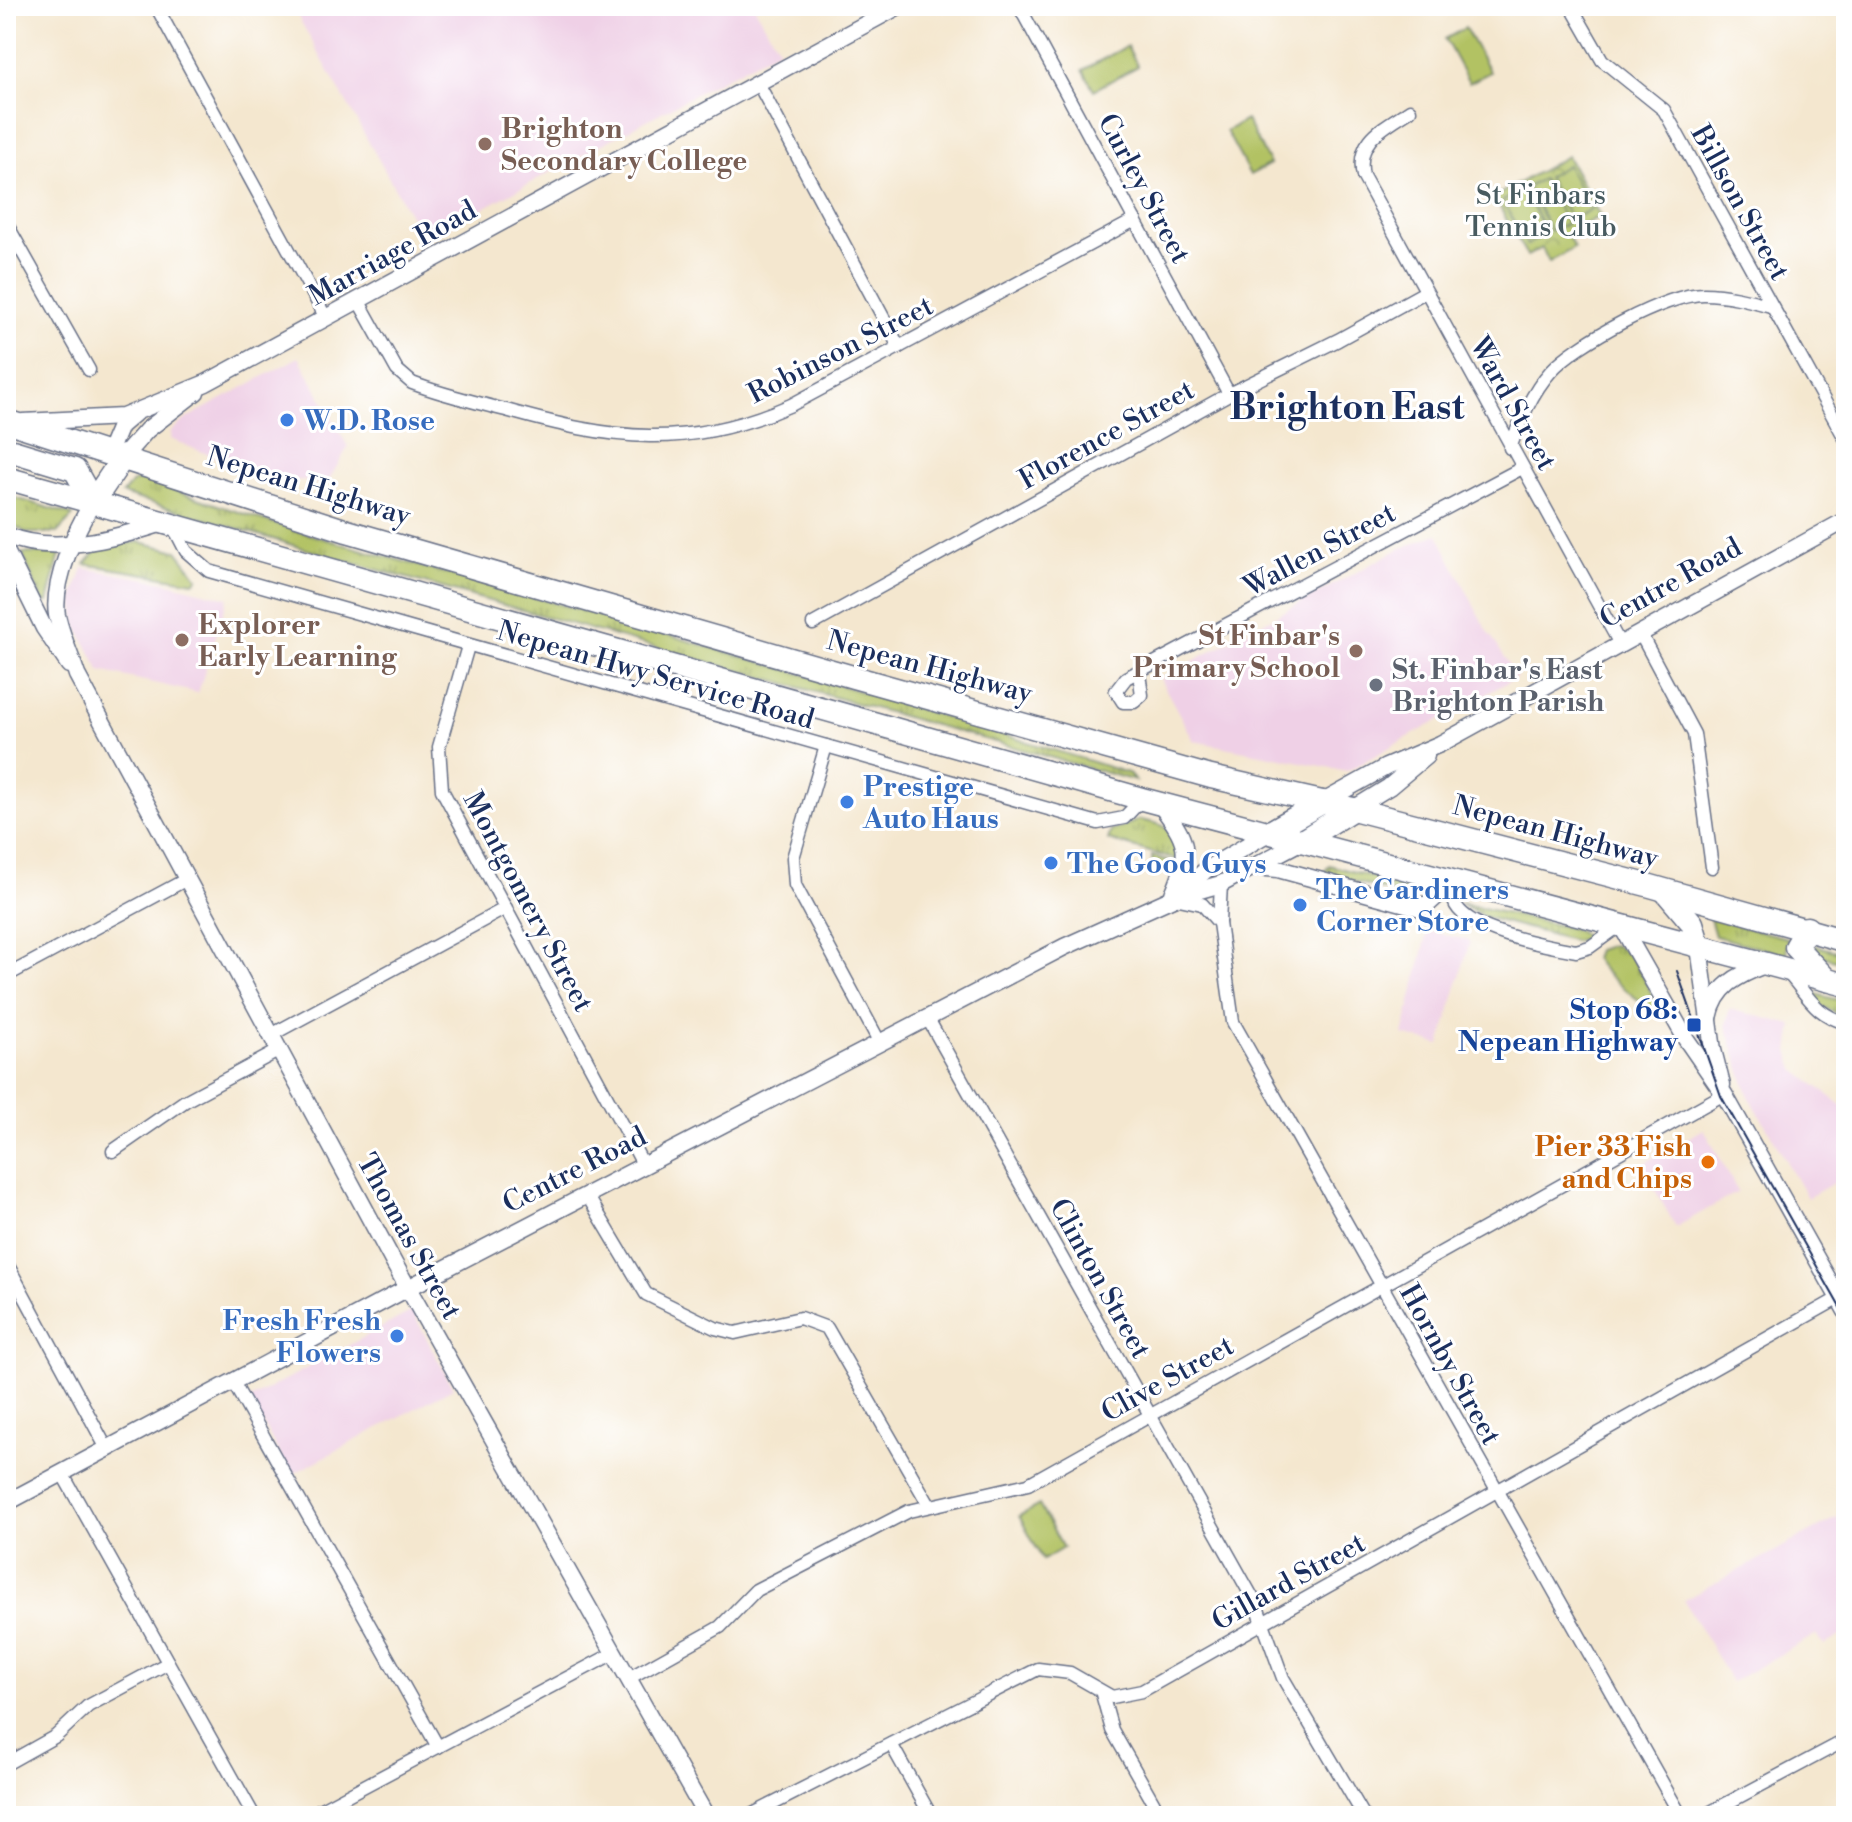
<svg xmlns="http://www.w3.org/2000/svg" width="1852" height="1822" viewBox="0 0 1852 1822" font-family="'Libre Bodoni',serif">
<defs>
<pattern id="grass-tufts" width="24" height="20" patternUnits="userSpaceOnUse" patternTransform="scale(2)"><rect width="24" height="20" fill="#b2c264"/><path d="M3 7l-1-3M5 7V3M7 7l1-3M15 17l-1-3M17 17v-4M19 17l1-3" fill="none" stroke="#909e56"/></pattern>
<pattern id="park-crowns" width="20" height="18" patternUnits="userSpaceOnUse" patternTransform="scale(2)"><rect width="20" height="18" fill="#b2c264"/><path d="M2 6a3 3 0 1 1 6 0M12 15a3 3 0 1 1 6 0" fill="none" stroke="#909e56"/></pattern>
</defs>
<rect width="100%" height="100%" fill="#fff"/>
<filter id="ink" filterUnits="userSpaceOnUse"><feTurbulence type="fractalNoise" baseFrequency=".0125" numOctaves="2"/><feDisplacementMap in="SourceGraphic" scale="16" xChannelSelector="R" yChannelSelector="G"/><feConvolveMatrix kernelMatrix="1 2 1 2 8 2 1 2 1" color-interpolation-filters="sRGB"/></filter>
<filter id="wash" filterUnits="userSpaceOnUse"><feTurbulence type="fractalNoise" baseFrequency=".006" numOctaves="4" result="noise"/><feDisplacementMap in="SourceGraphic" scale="32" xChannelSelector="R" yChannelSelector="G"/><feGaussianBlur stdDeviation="1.8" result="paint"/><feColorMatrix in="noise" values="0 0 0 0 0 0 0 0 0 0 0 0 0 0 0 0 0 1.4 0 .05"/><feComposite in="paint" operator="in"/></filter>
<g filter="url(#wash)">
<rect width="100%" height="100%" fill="#f4e7cf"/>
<g fill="#efd0e6">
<polygon points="292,6 754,6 779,49 424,240"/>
<polygon points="299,357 348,447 326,485 249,471 170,439 171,431 189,417"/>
<polygon points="1438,534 1484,625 1517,677 1347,771 1194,741 1160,679 1399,549"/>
<polygon points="83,568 164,582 228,598 198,693 100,671 77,626 73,598"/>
<polygon points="1428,931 1470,941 1440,1045 1403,1035"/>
<polygon points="1729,1009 1793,1025 1789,1051 1795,1070 1846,1108 1846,1176 1807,1198 1748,1094 1726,1025"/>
<polygon points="1704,1129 1738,1192 1676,1227 1641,1165"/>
<polygon points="412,1311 453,1388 291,1475 250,1399"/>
<polygon points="1846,1513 1846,1633 1824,1645 1817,1634 1731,1682 1684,1600"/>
</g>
<g fill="url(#grass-tufts)" stroke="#667861" stroke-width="2">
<path d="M144,479C288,533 436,570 584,611C766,662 947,717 1128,773L1135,781L346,561L122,494L133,482Z"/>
<polygon points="6,495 72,515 73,516 57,533 27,533 6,521"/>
<polygon points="140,542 177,551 198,578 194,582 85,564 101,546"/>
<polygon points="22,553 60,554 48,602 43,603"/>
<path d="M1139,820C1170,825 1175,829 1178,860L1108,840L1111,831Z"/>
<polygon points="1152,856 1172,862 1173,865 1153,877"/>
<polygon points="1329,865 1414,888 1418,895 1392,892 1324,873"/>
<polygon points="1460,903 1571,928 1589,937 1575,941 1485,917"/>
<polygon points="1710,919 1788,938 1786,955 1715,936"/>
<polygon points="1806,943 1846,954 1846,963 1818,955"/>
<path d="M1612,945C1635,951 1647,987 1658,1006L1653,1011C1632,994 1608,980 1594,958L1597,950Z"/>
<polygon points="1808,992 1846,1002 1846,1017 1820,1006"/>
</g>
<polygon fill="url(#park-crowns)" stroke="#667861" stroke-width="2" points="1567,156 1600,216 1567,234 1574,248 1549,262 1542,248 1527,256 1494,197"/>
<g fill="#b2c264" stroke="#667861" stroke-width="2">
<polygon points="1465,28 1490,72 1469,83 1445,39"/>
<polygon points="1127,46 1138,66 1094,90 1083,70"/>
<polygon points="1246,120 1270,164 1250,175 1226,131"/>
<polygon points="1567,165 1591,209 1571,220 1547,177"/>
<polygon points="1542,179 1567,223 1551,231 1527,187"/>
<polygon points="1523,190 1547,233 1527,245 1503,201"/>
<polygon points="1039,1505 1063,1548 1043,1560 1019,1516"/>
</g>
</g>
<g filter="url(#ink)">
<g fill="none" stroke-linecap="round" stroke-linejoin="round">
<defs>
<g id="street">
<polyline points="156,6 326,318"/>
<polyline points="1019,6 1229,394"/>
<polyline points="1571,6 1602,60 1664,110 1846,440"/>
<polyline points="758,83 899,347"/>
<path d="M1410,110C1383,128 1355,140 1363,176L1620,644"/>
<polyline points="6,223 89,370"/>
<path d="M358,300L397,370L412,383C443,395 475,402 506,410C612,440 687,451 791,405L1135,220"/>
<path d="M1510,448C1520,421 1532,392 1551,371C1576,343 1666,294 1704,294C1726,294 1749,300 1771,306"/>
<polyline points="172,524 186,551 209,571 1098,823 1124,818 1142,799"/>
<polyline points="813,624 1229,394 1338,340 1425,292"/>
<polyline points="1640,633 1694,734 1712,867"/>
<polyline points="468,646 439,747 442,790 644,1166"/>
<polyline points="1139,673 1142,695 1134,702 1123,702 1116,691 1126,678 1522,468"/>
<polyline points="826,746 793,858 795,885 880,1043"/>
<path d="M1455,882C1454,888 1452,895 1454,901C1463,931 1548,946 1576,951L1590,947L1619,926"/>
<polyline points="1221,884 1219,923 1233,1022 1681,1816"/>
<polyline points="1179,899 1202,904 1219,923"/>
<path d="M1787,972C1808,995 1814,1014 1846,1023"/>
<polyline points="6,976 187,879"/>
<polyline points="928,1019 1256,1604 1283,1678 1364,1816"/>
<polyline points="271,1035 506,908"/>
<polyline points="113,1151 185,1101 280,1050"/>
<polyline points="587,1195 646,1294 715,1328 735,1333 800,1318 827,1328 929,1505"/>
<polyline points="6,1262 107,1449"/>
<polyline points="233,1382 438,1747"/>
<polyline points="62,1473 254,1816"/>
<polyline points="629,1678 720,1627 756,1590 909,1511 1028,1484 1724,1094"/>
<polyline points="1102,1694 1112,1730 1161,1816"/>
<polyline points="891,1744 931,1816"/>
<polyline points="6,1764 56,1736 88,1706 168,1663"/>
<polyline points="308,1816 614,1653"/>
<polyline points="749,1816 1038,1669 1070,1673 1112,1697 1142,1691 1839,1298"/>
<polyline points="1703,1816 1846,1740"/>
</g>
<g id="secondary">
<polyline points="23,422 123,417 206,383 899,6"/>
<polyline points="109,452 120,426 134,414"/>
<polyline points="124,456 147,430 196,392"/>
<path d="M93,502C76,529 52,582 57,615C61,635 71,656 77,675L395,1265L706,1816"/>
<path d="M6,535C52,556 117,538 163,523"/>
<polyline points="6,551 44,628 69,665"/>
<polyline points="1323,802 1386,767 1440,744 1846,520"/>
<path d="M1159,803C1188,841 1192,850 1173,894"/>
<polyline points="1353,809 1389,787 1426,756"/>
<polyline points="1256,867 1278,869 1417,907 1428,904 1453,881"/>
<polyline points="1176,896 1207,869 1270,832"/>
<polyline points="1622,927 1686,1039 1724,1094 1846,1311"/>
<polyline points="1699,947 1713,1050 1722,1085"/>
<path d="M1709,1018C1715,986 1738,975 1767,964"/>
<polyline points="6,1503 408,1288 1064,947 1175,897 1221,884 1302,841"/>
</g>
<g id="highway">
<polyline points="6,421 347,531 853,677 1211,777 1353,809 1647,885 1846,941"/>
<polyline points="6,449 75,470 93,502"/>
<polyline points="6,478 1142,799 1846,985"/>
<polyline points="93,502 124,456"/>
<polyline points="1270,832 1323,802"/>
<polyline points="1302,841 1353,809"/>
<polyline points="1665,891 1692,923 1699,947"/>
<polyline points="1807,928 1796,947 1827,980"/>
</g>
</defs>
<use href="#street" stroke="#676f86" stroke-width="15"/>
<use href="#secondary" stroke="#676f86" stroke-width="19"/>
<use href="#highway" stroke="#676f86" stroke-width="25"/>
<use href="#street" stroke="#fff" stroke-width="12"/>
<use href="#secondary" stroke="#fff" stroke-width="16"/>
<use href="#highway" stroke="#fff" stroke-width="22"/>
<polyline stroke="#1b2f5e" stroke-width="2" points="1677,971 1721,1096 1846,1318"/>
</g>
</g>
<g fill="#8d6e63" stroke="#fff" stroke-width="3">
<circle cx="485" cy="144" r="8"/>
<circle cx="182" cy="640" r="8"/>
<circle cx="1356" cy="651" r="8"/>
</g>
<g fill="#3f7fe0" stroke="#fff" stroke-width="3">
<circle cx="287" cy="420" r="8"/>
<circle cx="847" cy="802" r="8"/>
<circle cx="1051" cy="863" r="8"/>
<circle cx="1300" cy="905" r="8"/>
<circle cx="397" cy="1336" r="8"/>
</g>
<circle fill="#6b7280" stroke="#fff" stroke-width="3" cx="1376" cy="685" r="8"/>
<rect fill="#1a4fb4" stroke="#fff" stroke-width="3" x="1686" y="1017" width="16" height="16" rx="4"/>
<circle fill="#e8710a" stroke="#fff" stroke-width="3" cx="1708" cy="1162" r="8"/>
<g text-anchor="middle" stroke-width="6" stroke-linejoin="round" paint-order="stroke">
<g font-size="28" font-weight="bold" fill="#785e54" stroke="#fff" text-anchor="start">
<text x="501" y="138">Brighton<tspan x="501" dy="32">Secondary College</tspan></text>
<text x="198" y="634">Explorer<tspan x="198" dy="32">Early Learning</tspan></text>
<text x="1340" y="645" text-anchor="end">St Finbar's<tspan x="1340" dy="32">Primary School</tspan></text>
</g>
<g font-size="28" fill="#1b2f5e" stroke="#fff">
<text transform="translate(1145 188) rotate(62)" y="10">Curley Street</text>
<text transform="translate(1741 202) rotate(61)" y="10">Billson Street</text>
<text transform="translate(392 252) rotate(-29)" y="10">Marriage Road</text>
<text transform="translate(840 349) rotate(-27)" y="10">Robinson Street</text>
<text transform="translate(1514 403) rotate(61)" y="10">Ward Street</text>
<text transform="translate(1106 434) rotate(-29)" y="10">Florence Street</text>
<text transform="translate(309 485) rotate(17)" y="10">Nepean Highway</text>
<text transform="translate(1319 549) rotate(-28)" y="10">Wallen Street</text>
<text transform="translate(1670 582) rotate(-29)" y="10">Centre Road</text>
<text transform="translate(930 666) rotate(15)" y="10">Nepean Highway</text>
<text transform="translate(656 674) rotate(16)" y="10">Nepean Hwy Service Road</text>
<text transform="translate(1556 831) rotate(15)" y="10">Nepean Highway</text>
<text transform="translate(529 901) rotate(62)" y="10">Montgomery Street</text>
<text transform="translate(574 1169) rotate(-27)" y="10">Centre Road</text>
<text transform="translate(410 1236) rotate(61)" y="10">Thomas Street</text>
<text transform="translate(1101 1278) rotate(61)" y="10">Clinton Street</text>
<text transform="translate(1451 1364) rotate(61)" y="10">Hornby Street</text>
<text transform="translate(1167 1378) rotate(-29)" y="10">Clive Street</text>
<text transform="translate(1288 1581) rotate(-29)" y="10">Gillard Street</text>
</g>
<g font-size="28" fill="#485b60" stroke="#fff">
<text x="1541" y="204">St Finbars<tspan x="1541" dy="32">Tennis Club</tspan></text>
</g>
<g font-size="28" font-weight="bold" fill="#366cbe" stroke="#fff" text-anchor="start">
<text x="303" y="430">W.D. Rose</text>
<text x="863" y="796">Prestige<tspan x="863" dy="32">Auto Haus</tspan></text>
<text x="1067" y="873">The Good Guys</text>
<text x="1316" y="899">The Gardiners<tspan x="1316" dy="32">Corner Store</tspan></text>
<text x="381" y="1330" text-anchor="end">Fresh Fresh<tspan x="381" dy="32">Flowers</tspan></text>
</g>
<g font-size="28" font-weight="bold" fill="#5b616d" stroke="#fff" text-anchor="start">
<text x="1392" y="679">St. Finbar's East<tspan x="1392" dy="32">Brighton Parish</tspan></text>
</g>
<g font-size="28" font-weight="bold" fill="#164399" stroke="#fff" text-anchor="end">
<text x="1678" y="1019">Stop 68:<tspan x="1678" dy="32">Nepean Highway</tspan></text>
</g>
<g font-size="28" font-weight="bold" fill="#c56008" stroke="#fff" text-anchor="end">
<text x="1692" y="1156">Pier 33 Fish<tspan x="1692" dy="32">and Chips</tspan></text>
</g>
<g font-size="36" font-weight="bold" fill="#1b2f5e" stroke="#fff">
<text x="1347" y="419">Brighton East</text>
</g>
</g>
<rect width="1852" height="1822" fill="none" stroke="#fff" stroke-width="32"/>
</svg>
